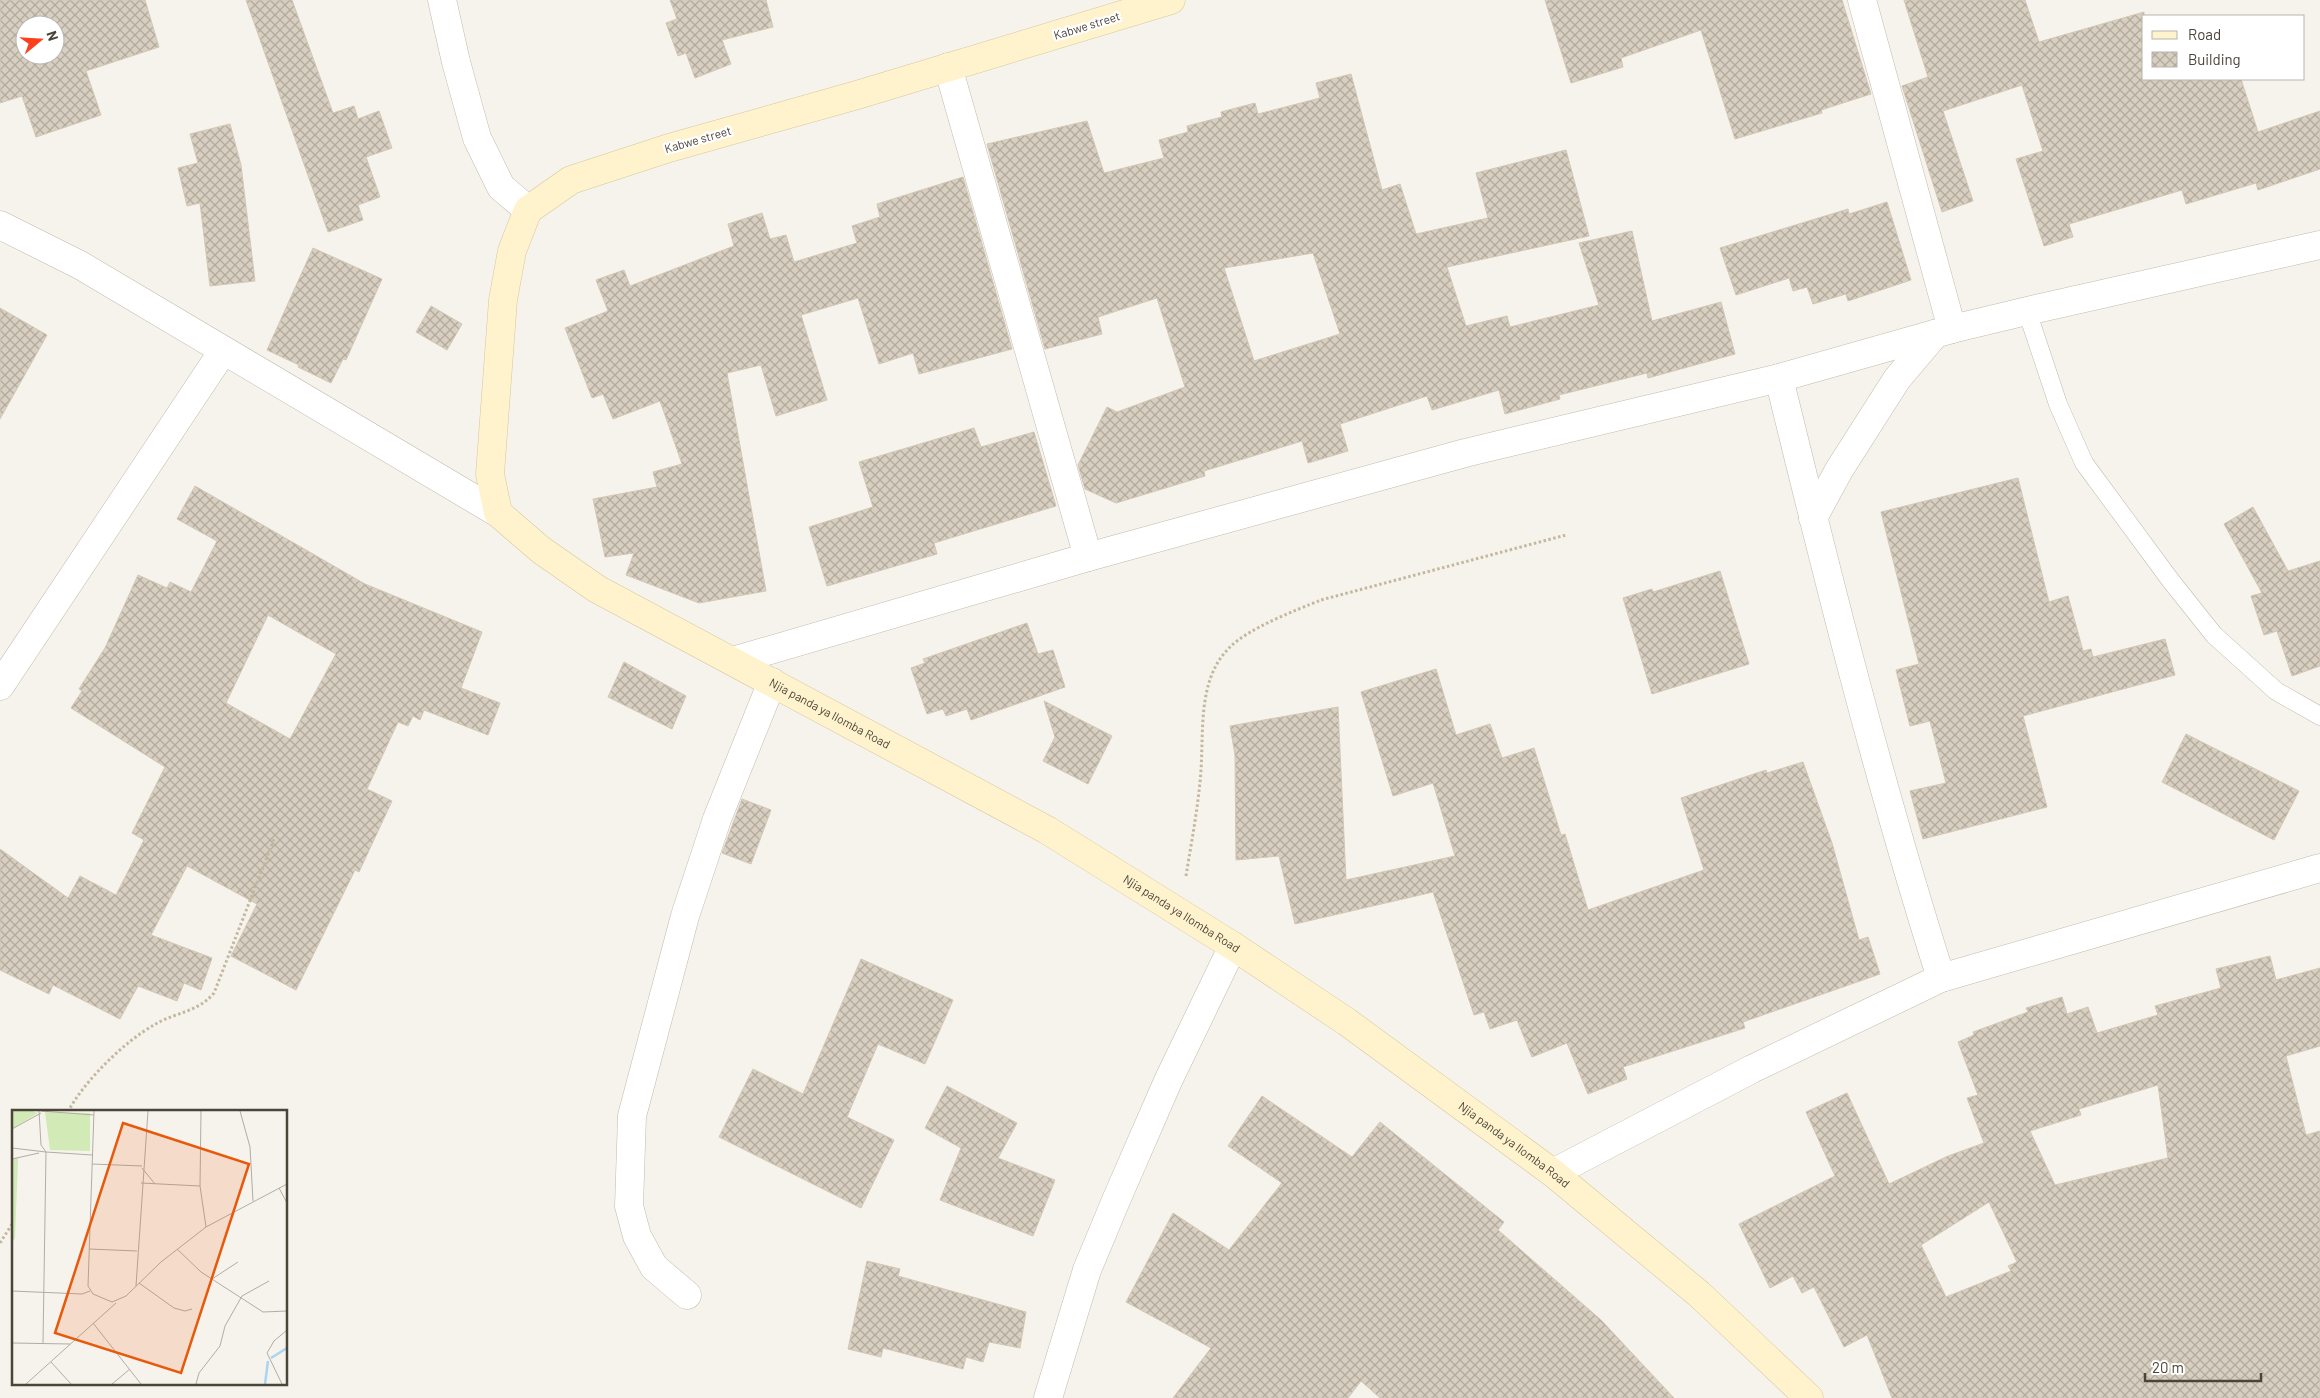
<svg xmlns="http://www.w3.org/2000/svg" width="2320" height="1398" viewBox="0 0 2320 1398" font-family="Barlow,sans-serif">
<defs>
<pattern id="building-cross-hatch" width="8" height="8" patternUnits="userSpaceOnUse" patternTransform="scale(1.25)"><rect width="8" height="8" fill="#d8cfc1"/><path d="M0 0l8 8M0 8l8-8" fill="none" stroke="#b1aa9e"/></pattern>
</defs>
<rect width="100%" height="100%" fill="#f6f3ec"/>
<g fill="url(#building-cross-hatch)" stroke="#d3c7b4" fill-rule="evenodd">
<path d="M0,0H145L159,47L86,71L101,115L36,137L22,96L0,103ZM25,25H55V55H25Z"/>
<polygon points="246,0 292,0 333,113 354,106 358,119 379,111 392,148 366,157 380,197 358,205 363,220 328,232"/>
<polygon points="670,0 766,0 773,27 722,40 731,64 695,78 686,53 678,56 666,23 677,19"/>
<polygon points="1545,0 1842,0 1871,94 1821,110 1822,113 1735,139 1701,30 1621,58 1623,67 1571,83"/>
<polygon points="1904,0 2025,0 2039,42 2144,12 2144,79 2241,79 2258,132 2320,111 2320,169 2258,190 2256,183 2186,204 2182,190 2069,224 2073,237 2044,246 2016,159 2043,151 2022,85 1943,111 1973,201 1942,212 1902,86 1928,77"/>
<path d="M1351,74L1382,190L1400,184L1416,234L1488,218L1476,173L1566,150L1589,236L1447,267L1466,326L1507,316L1510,327L1599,305L1579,243L1632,231L1652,321L1721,302L1735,354L1648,378L1647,373L1559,395L1560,399L1505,414L1499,390L1432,410L1427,396L1340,424L1348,451L1308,463L1302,441L1204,471L1205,476L1116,503L1085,489L1078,465L1107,407L1117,412L1185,387L1157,298L1098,317L1102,334L1045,349L987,144L1087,121L1104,173L1164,158L1159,140L1188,132L1187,126L1222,117L1221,112L1255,103L1258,114L1320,98L1316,83ZM1313,253L1340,334L1254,361L1224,268Z"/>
<polygon points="230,124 241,165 255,281 210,286 200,203 187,206 178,168 198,163 190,134"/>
<polygon points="963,177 1012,349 919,374 913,353 879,364 858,298 801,315 827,400 776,416 761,365 727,373 766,591 699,603 626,575 634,553 605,557 593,499 657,487 653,472 682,464 660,401 613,419 603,394 592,398 565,328 608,311 596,280 624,270 630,286 734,246 728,224 762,213 770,239 786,235 794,262 857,243 852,226 880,217 877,204"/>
<polygon points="1887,202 1911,280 1848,301 1846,294 1813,304 1807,287 1793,291 1789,278 1736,295 1720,248 1848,209 1849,214"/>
<polygon points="313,248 382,279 346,360 343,359 331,383 298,367 299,365 267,350"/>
<polygon points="431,306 462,324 447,350 416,332"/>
<polygon points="0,308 47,335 0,419"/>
<polygon points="974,428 981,447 1034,432 1056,506 934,543 937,554 827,586 809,527 873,507 859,462"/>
<polygon points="2018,478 2049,602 2068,596 2083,651 2091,649 2093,657 2165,639 2175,675 2023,716 2047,807 1923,839 1910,791 1946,783 1930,721 1910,726 1896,670 1919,664 1881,512"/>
<path d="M195,486L365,584L482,632L461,688L500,703L488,735L424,710L420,720L413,716L408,726L398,722L367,789L392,801L359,872L355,870L296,990L231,956L257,904L187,866L151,935L212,958L201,990L184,983L177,1001L138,986L120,1019L53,985L49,994L0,970V849L68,898L80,876L116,895L144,840L132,833L165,767L71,708L82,691L79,689L105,648L138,575L167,588L170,582L191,592L217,541L177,519ZM268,615L336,654L290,739L226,703Z"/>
<polygon points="2253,507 2288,571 2320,561 2320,666 2292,676 2277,631 2264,635 2251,596 2262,593 2224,524"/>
<polygon points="1720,571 1749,664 1652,694 1623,598 1652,589 1653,592"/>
<polygon points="1027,623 1038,654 1053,650 1065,687 971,720 967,709 946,716 943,709 927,714 911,668 925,663 923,659"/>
<polygon points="624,662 686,696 672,729 608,697"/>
<polygon points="1436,669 1456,735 1490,724 1502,758 1534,748 1561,835 1565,834 1588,910 1704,870 1681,798 1766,770 1767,773 1803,762 1832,843 1859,940 1868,937 1880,974 1743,1022 1745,1028 1623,1067 1627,1079 1588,1094 1567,1043 1532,1057 1517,1020 1490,1029 1484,1012 1474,1015 1433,892 1295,924 1279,856 1236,860 1235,755 1230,726 1338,707 1346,880 1455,856 1433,783 1393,796 1361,692"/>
<polygon points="1044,701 1112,736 1088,784 1043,761 1055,737"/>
<polygon points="2186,734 2299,791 2274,840 2162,782"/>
<polygon points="742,799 771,810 751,864 722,853"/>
<path d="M2270,956L2276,980L2320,968V1046L2286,1056L2306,1135L2320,1131V1398H1892L1867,1335L1844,1347L1814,1287L1802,1293L1793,1276L1770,1288L1739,1224L1835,1176L1806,1112L1847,1093L1889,1184L1948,1156L1984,1143L1967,1098L1978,1095L1958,1042L1974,1035L1973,1032L2028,1012L2026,1008L2062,997L2067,1014L2088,1007L2097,1033L2158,1015L2155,1006L2221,988L2216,969ZM2158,1085L2168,1158L2055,1185L2030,1131L2081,1115L2079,1109ZM1989,1202L2017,1262L2008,1266L2011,1271L1946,1297L1921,1245Z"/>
<polygon points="861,959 953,1000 925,1064 878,1044 847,1117 894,1140 861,1208 719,1137 753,1069 803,1094"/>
<polygon points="947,1086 1017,1123 998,1158 1055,1180 1033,1236 940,1200 961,1148 925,1128"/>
<polygon points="1262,1096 1352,1157 1380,1122 1504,1222 1498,1230 1601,1320 1674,1398 1380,1398 1361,1381 1348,1398 1173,1398 1211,1348 1126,1302 1173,1213 1229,1250 1282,1183 1228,1146"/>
<polygon points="867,1261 900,1269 898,1276 1026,1312 1020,1348 989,1342 983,1362 966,1357 963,1369 883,1348 881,1357 848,1349"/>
</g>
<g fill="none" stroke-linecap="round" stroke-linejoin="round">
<defs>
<polyline id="service" points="2027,311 2058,404 2084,463 2171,581 2214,635 2276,691 2320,716"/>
<g id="minor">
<polyline points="442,0 456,62 477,138 501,187 528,210"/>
<polyline points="1862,0 1952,329"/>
<polyline points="948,67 1088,557"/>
<path d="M1779,378C1828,579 1878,780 1941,978"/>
<polyline points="1813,518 1839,470 1897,379 1935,334"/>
<polyline points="733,661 1088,557 1465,453 1779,378 1952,329 2027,311 2320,245"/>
<polyline points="0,686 223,351"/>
<polyline points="1553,1173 1752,1069 1941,978 2320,868"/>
<polyline points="687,1295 654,1267 637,1236 629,1206 632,1116 685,916 717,819 772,682"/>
<polyline points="1048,1398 1087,1270 1117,1198 1168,1081 1233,946"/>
</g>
<polyline id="tertiary" points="0,225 80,265 498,513"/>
<g id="secondary">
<path id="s1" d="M1171,0L857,95L669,148L571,180L528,210L512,251L503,300L490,474L498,513L541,550L597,589L1047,830L1233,946L1347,1022L1553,1173L1699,1294L1809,1398"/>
</g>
</defs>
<use href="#service" stroke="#c2bbae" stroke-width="19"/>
<use href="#minor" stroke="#c2bbae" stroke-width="29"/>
<use href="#tertiary" stroke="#c2bbae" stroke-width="29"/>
<use href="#secondary" stroke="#d6c79b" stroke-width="29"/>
<g stroke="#c4b79f" stroke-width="3" stroke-dasharray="2.5 2.5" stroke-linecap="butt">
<path d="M1186,876C1191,845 1197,813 1200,782C1205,737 1195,681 1230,647C1249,628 1296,610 1321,600L1566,535"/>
<path d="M68,1112C83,1082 125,1041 154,1025C175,1012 197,1013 214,993L274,839"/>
<polyline points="0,1243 14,1221"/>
</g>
<use href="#service" stroke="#fff" stroke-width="18"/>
<use href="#minor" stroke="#fff" stroke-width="28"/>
<use href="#tertiary" stroke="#fff" stroke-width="28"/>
<use href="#secondary" stroke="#fff3cd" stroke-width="28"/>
</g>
<g text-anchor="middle" stroke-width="4.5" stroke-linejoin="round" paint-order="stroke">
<g font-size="12" fill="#4b4439" stroke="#fff">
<text transform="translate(1087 26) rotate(-17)" y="4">Kabwe street</text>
<text transform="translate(698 140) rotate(-16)" y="4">Kabwe street</text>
<text dy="4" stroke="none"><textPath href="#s1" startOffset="1376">Njia panda ya Ilomba Road</textPath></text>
<text dy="4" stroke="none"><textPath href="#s1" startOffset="1781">Njia panda ya Ilomba Road</textPath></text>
<text dy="4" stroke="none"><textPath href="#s1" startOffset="2186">Njia panda ya Ilomba Road</textPath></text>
</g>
</g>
<g transform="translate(12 1110)">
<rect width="275" height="275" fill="#f6f3ec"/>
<path d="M0,1H20L26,3L0,19ZM33,2L78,3V41L38,40ZM6,48L3,128L0,133V49Z" fill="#d2eab5"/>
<path fill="none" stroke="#a9d4f2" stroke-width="2.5" d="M259,248L275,238M253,274L256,251"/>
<path fill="none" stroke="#b2ada4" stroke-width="1" d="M27,1L29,35L34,42L80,45M29,1L82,5M82,1L76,176L81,184L100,192L114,186L149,152L194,117L275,74M189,1L188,76L194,117M228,1L238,37L241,91M0,19L29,3M0,38L34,42L31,233M0,49L27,43M80,54L130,56M130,58L143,74M129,73L188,76M267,78L275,93M77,139L125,141M165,139L189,162L251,202L275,201M200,169L226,152M127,173L162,198L173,201L180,199M124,176L136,1M0,181L70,184L78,181M81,213L129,274M0,233L58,234M39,252L59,274M14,274L104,193M100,274L118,259M184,274L187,263L208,236L213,216L230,186L257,171M270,274L255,243L262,231L275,220"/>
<path fill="#e8590c" fill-opacity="0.15" stroke="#e8590c" stroke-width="2.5" d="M111,13L237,54L169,263L43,223Z"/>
<rect width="275" height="275" fill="none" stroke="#4b4439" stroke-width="2.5"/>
</g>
<rect x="2142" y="15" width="162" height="65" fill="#ffffff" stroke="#b7b4b0"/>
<rect x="2152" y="31" width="25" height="8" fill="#fff3cd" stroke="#b7b4b0"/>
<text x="2188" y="40" font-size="15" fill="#4b4439">Road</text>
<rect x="2152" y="52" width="25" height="15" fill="url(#building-cross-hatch)" stroke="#b7b4b0"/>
<text x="2188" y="65" font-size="15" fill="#4b4439">Building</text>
<g transform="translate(40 40) rotate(72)"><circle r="24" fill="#ffffff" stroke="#b7b4b0"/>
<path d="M0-4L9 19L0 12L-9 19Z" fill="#fc3f1d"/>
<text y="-8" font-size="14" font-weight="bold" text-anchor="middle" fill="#4b4439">N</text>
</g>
<path d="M2145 1373v8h116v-8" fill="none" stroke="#4b4439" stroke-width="2.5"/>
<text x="2152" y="1373" font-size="15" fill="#4b4439" stroke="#ffffff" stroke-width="4" paint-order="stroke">20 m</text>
</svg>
